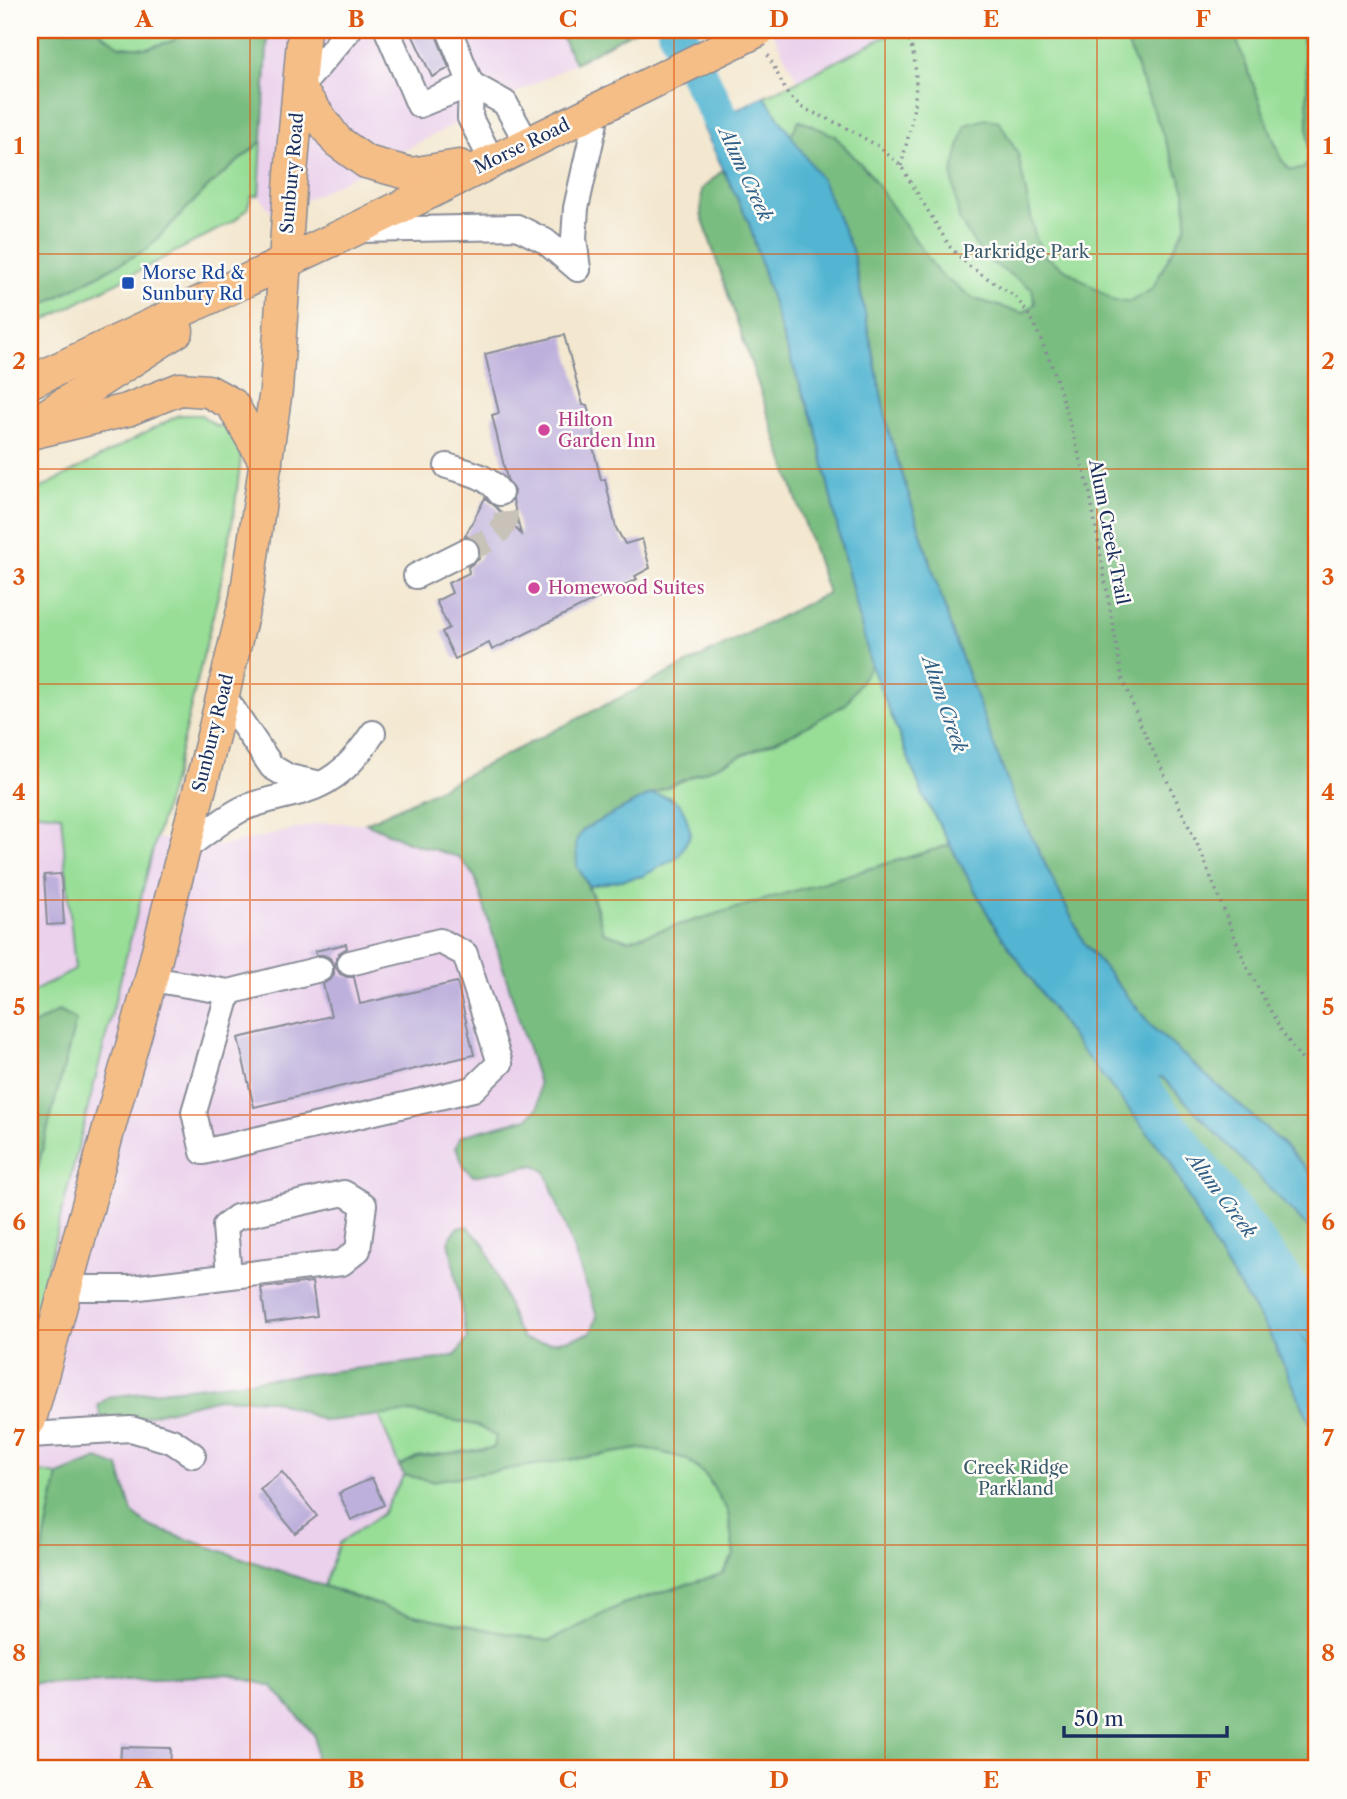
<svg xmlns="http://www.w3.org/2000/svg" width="1347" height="1799" viewBox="0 0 1347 1799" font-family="'Libre Caslon Text',serif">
<rect width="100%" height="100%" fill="#fdfcf7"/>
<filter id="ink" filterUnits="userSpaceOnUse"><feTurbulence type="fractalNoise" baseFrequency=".0143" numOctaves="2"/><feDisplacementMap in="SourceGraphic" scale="14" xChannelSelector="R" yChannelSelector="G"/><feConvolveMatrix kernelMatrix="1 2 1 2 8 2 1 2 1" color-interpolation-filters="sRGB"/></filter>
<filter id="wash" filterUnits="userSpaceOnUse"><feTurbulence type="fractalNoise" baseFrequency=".00686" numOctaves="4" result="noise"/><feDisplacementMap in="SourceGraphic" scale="28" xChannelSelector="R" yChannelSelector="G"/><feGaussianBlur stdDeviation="1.57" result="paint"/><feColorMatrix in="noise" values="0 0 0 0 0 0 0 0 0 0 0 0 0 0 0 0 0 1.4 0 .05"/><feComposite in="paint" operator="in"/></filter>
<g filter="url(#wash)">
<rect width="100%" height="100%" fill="#f3e7cf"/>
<g fill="#ebd1ec">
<polygon points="268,30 558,30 575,63 274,216 259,195"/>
<polygon points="771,30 898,30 798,81"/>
<polygon points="30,812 61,815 75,970 30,993"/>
<polygon points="322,823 366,823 408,842 459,857 475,877 539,1084 538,1107 528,1118 461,1136 473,1176 535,1165 546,1172 598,1316 591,1334 571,1339 535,1343 523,1339 516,1327 449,1240 467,1339 456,1355 440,1359 108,1397 98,1406 104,1427 218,1398 273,1400 325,1421 379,1415 404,1475 382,1514 339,1543 324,1586 149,1526 132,1512 119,1467 98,1459 58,1475 30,1470 30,1338 156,838 222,846"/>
<polygon points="229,1675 272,1686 315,1736 316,1769 30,1769 30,1683"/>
</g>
<g fill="#98de97" stroke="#5a867a" stroke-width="2">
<polygon points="97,30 182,30 173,41 146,48 119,46"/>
<polygon points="898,30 1299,30 1302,36 1307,74 1309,161 1303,169 1317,889 1317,1324 1157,1109 764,96 798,81"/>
<polygon points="262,141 259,195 251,196 247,209 234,221 30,328 30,312 147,249 208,187"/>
<polygon points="179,415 201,415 218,427 229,420 237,439 241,458 234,513 219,591 175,772 156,838 30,1338 30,1197 76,1020 37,1023 30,1029 30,993 75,970 61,815 30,812 30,494"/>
<polygon points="871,665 923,795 950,845 628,940 603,932 597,908 589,886 643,876 671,797 651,794 796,732 845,704"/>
<polygon points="412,1412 476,1425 497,1436 495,1448 417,1457 399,1466 379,1415"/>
<polygon points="645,1448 687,1459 707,1477 728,1512 734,1555 722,1574 623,1604 550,1641 534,1639 399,1612 324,1586 339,1543 382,1514 404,1475 431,1481"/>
<polygon points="35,1471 58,1475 30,1611 30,1491"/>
</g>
<g fill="#7abd80" stroke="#4a766f" stroke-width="2">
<polygon points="30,30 97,30 119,46 146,48 173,41 182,30 268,30 262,141 208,187 147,249 30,312"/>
<polygon points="558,30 635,30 575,63"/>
<polygon points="1122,30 1233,30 1281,159 1290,170 1303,169 1309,161 1307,74 1302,36 1299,30 1317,30 1317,196 1313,375 1317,433 1317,1180 1282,1143 1153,1028 1084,943 1016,806 953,634 889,433 852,250 791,135 799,120 834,135 869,173 939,274 975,299 1023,313 1035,304 1032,289 983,257 959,219 952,174 965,125 986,119 999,121 1018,154 1035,236 1045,256 1115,301 1131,301 1152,289 1186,225 1185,191"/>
<path d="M723,170L749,223L785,344L816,429L842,548L871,665L846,704L796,732L651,794L584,829L577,866C591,889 596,906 603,932L628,940L950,845L994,925L1079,1047L1169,1159L1214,1247L1268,1331L1317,1437V1769H316L315,1736L272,1686L229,1675L30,1683V1611L58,1475L98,1459L119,1467L132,1512L149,1526L399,1612L534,1639L550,1641L623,1604L722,1574L734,1555L728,1512L707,1477L687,1459L645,1448L431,1481L404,1475L399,1466L417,1457L494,1448L496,1436L476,1425L412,1412L325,1421L273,1400L218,1398L103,1427L98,1406L108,1397L440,1359L456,1355L467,1339L449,1240L457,1228L467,1226L485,1245L516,1327L523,1339C545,1346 569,1340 591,1333L597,1316L546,1172L535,1165L473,1176L464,1166L456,1147L461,1136L528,1118L538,1107L539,1084L475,877L459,857L408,842L366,823L430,793L828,593L701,214L702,189Z"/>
<polygon points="59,1011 76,1020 30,1197 30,1029 37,1023"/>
<polygon points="1162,1077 1317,1237 1317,1358 1147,1100 1149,1084 1155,1078"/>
</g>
<g fill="#53b5d2" stroke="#377298" stroke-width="2">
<polygon points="764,96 823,182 852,250 889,433 953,634 1016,805 1084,943 1153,1028 1282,1143 1317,1180 1317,1237 1162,1077 1155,1078 1149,1084 1147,1100 1317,1358 1317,1437 1268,1331 1214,1247 1169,1159 1079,1047 994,925 923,795 871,665 842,548 816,429 785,344 749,223 703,127"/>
<path d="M651,794C683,799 683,805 691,834L678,857L643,876L589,886L577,866L576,841L584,829Z"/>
</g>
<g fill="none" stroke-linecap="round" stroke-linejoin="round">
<g stroke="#53b5d2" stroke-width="38">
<polyline points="676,30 743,164"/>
<polyline points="1118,1052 1157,1109 1317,1324"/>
</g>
</g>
<g id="blocks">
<g fill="#beb0dc">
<polygon points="410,30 434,30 449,68 432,77"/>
<polygon points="564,335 583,405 587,405 597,445 593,446 601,480 605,479 616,528 625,544 642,539 650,568 635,576 637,579 492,650 489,643 455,659 442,632 449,628 436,601 452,593 448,583 469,573 468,567 479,559 481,551 479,544 474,538 465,536 485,498 496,507 521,534 513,500 514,490 507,479 492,415 499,413 485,354"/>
<polygon points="61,874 64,924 47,925 44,875"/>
<polygon points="346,944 347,948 339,953 336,960 335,966 340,974 347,977 354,977 360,1004 457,982 474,1055 254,1107 238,1038 331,1016 323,984 331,979 334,974 334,966 330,958 323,955 316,955 315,951"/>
<polygon points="312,1282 317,1316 266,1323 261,1288"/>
<polygon points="282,1472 317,1516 295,1533 260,1489"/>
<polygon points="372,1478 384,1505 351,1520 339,1493"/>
<polygon points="121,1747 171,1748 170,1769 120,1769"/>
</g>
</g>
</g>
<g filter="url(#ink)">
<use href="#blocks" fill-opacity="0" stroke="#878b96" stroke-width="2"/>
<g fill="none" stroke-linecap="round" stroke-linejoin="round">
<path stroke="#c8c2b8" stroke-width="24" stroke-dasharray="24 12" stroke-linecap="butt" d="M466,551C496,536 517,530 500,493"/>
<defs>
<g id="minor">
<polyline points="387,30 419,105 471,84"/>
<polyline points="449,30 471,84 470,118 492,161"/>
<polyline points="471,84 505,103 527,143"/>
<polyline points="299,89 349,30"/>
<polyline points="358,230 517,227 545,241 578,269"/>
<polyline points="578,269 574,238 576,208 598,109"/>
<path d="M447,466C466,472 488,475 500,493"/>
<polyline points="416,576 466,551"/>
<polyline points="223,695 272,767 289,777 321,784"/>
<path d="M184,849C201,837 224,818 242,809C262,800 284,797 304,791C337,781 355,760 373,733"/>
<polyline points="151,979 229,992 194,1112 203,1152 473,1089 500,1063 465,954 440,941 350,963"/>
<polyline points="229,992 320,969"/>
<polyline points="65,1288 131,1288 342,1263 358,1250 364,1205 344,1193 237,1217 225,1226 229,1276"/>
<polyline points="30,1435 131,1429 172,1441 193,1455"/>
</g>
<g id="major">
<polyline points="299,89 337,141 366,162 411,174 459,166"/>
<polyline points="30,382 354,230 598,109"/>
<polyline points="30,426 177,331"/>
<polyline points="35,432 127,410 180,389 208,391 232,404 266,463"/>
<polyline points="30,1420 110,1124 151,979 169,906 206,765 246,598 276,390 291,174 304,30"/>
</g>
</defs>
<use href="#minor" stroke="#878b96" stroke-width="28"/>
<use href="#major" stroke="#878b96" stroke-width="35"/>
<g stroke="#878b96" stroke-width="3.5" stroke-dasharray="2 5" stroke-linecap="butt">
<polyline points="768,55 788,95 803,108 843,126 878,146 901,166 950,247 969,266 1016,297 1033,321 1054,371 1089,488 1122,677 1139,721 1200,850 1246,965 1281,1030 1317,1082"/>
<path d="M901,166C912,121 926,74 905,30"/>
</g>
<use href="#minor" stroke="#fff" stroke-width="24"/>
<use href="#major" stroke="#f6be87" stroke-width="32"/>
<defs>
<polyline id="major-bridge" points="598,109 759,30"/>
</defs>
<use href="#major-bridge" stroke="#878b96" stroke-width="35" stroke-linecap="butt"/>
<use href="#major-bridge" stroke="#f6be87" stroke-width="32"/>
</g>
</g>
<path fill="none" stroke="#de5710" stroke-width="2" stroke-opacity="0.55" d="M250,30V1769M462,30V1769M674,30V1769M885,30V1769M1097,30V1769M30,254H1317M30,469H1317M30,684H1317M30,900H1317M30,1115H1317M30,1330H1317M30,1545H1317"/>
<rect fill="#1a4fb4" stroke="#fdfcf7" stroke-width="2.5" x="121" y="276" width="14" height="14" rx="3.5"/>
<g fill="#d1479c" stroke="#fdfcf7" stroke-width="2.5">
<circle cx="544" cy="430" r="7"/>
<circle cx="534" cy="588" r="7"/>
</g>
<g text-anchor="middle" stroke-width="5" stroke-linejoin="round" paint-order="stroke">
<g font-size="18" fill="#1b2f5e" stroke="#fdfcf7">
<text transform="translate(522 146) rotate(-26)" y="6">Morse Road</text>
<text transform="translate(292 173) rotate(-85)" y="6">Sunbury Road</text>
<text transform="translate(1109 532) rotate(79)" y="6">Alum Creek Trail</text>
<text transform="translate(213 733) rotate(-76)" y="6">Sunbury Road</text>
</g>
<g font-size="18" fill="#3a5b6c" stroke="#fdfcf7">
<text x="1026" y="258">Parkridge Park</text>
<text x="1016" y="1474">Creek Ridge<tspan x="1016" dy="21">Parkland</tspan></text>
</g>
<g font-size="18" fill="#164399" stroke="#fdfcf7" text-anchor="start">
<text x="142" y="279">Morse Rd &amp;<tspan x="142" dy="21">Sunbury Rd</tspan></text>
</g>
<g font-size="18" fill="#b23c85" stroke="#fdfcf7" text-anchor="start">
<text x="558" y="426">Hilton<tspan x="558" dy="21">Garden Inn</tspan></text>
<text x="548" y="594">Homewood Suites</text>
</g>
<g font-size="19" font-style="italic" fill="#2f5e87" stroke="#fdfcf7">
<text transform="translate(746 174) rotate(65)" y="7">Alum Creek</text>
<text transform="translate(945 704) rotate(71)" y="7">Alum Creek</text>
<text transform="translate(1222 1195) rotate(53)" y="7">Alum Creek</text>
</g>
</g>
<rect width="1347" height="1799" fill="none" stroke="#fdfcf7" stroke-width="77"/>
<path d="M1064 1726v10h163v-10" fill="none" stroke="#1b2f5e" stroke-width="3.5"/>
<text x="1074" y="1726" font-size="21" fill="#1b2f5e" stroke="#fdfcf7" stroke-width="5" paint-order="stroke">50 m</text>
<rect x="38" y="38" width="1270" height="1722" fill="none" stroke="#de5710" stroke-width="2.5"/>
<g font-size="23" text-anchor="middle" font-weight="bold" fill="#de5710">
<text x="144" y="27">A</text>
<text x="356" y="27">B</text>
<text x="568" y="27">C</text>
<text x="779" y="27">D</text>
<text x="991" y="27">E</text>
<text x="1203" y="27">F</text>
<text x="19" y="154">1</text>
<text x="1328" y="154">1</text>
<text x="19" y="369">2</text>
<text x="1328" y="369">2</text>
<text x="19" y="585">3</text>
<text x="1328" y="585">3</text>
<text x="19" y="800">4</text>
<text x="1328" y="800">4</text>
<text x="19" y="1015">5</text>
<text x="1328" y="1015">5</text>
<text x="19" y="1230">6</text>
<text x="1328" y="1230">6</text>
<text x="19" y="1446">7</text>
<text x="1328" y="1446">7</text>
<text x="19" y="1661">8</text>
<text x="1328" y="1661">8</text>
<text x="144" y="1788">A</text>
<text x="356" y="1788">B</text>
<text x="568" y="1788">C</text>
<text x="779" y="1788">D</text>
<text x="991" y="1788">E</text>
<text x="1203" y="1788">F</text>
</g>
</svg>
